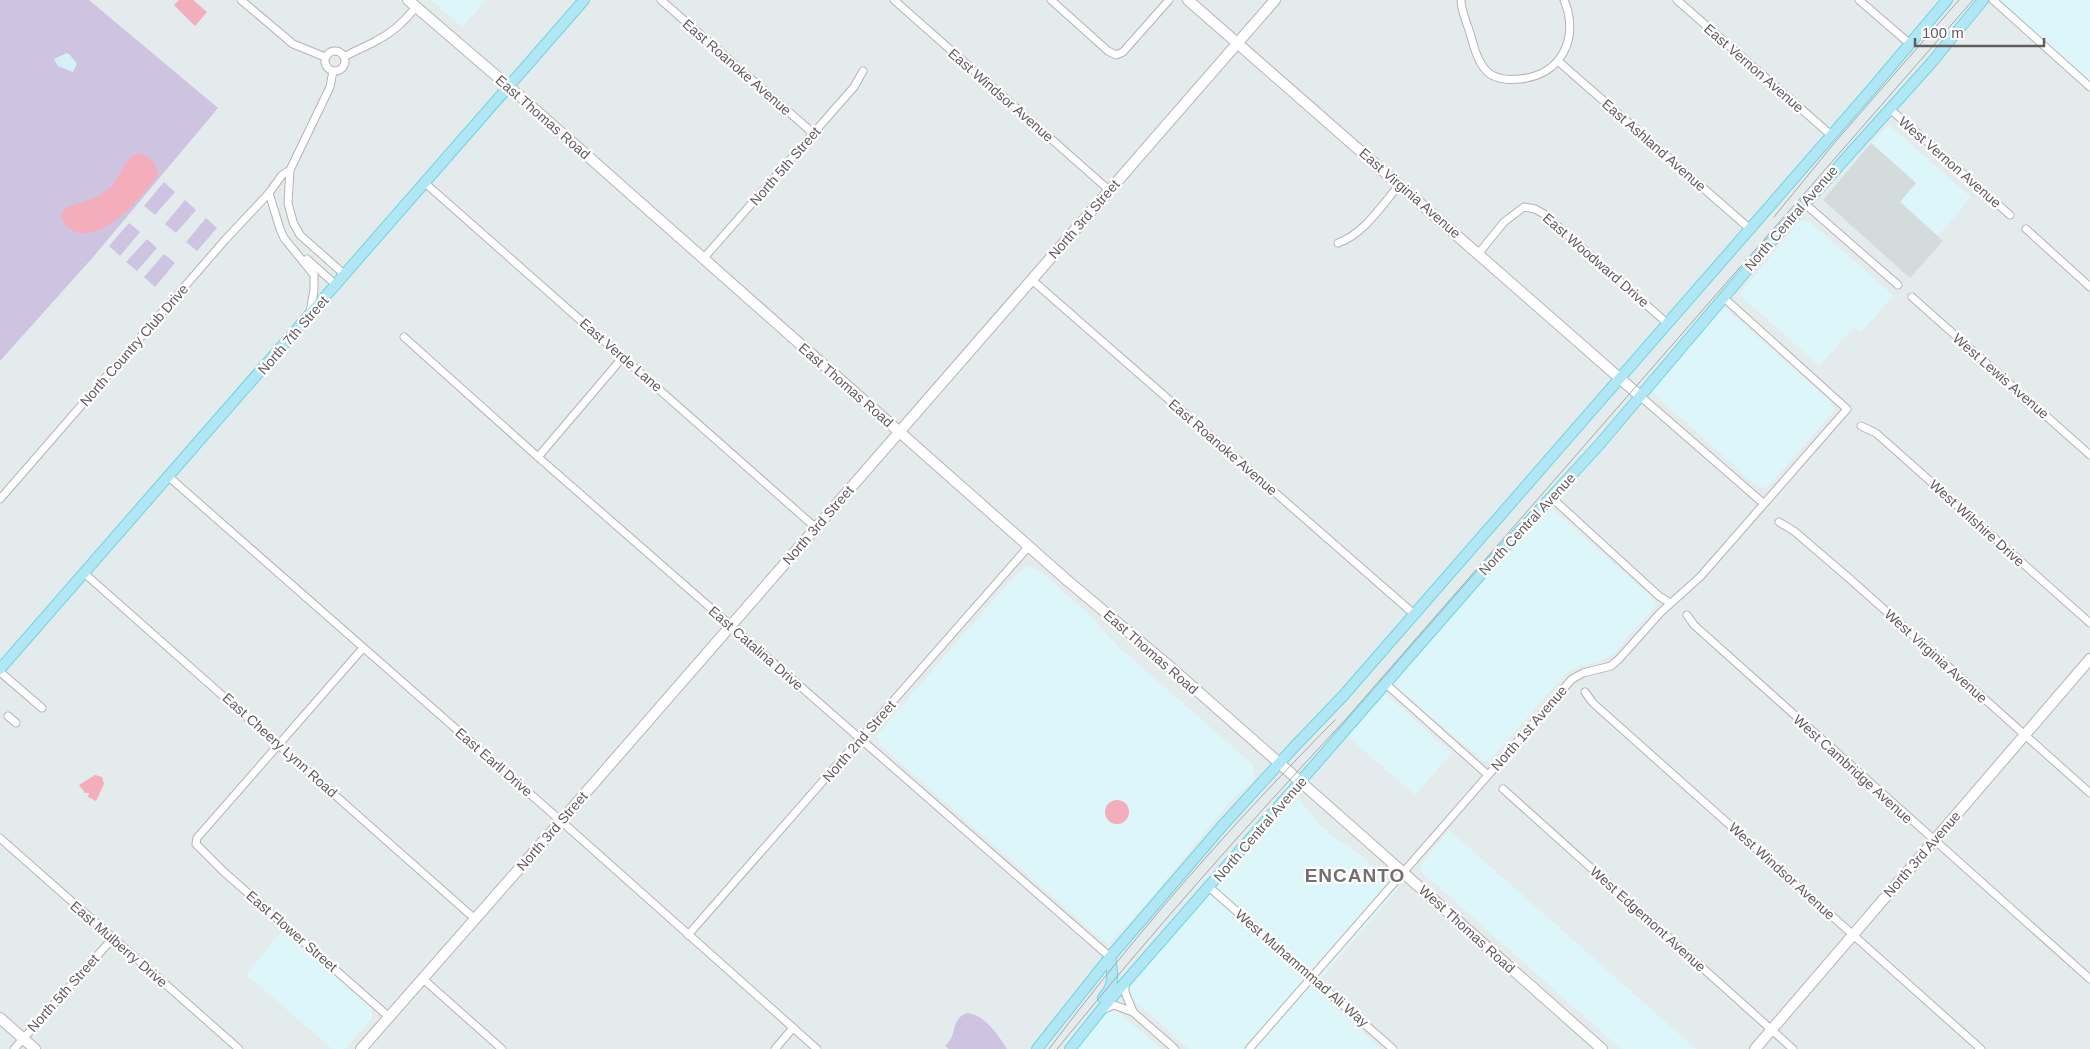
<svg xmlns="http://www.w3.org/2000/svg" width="2090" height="1049" viewBox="0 0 2090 1049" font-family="Helvetica,sans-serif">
<rect width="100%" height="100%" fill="#e4ebed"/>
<g fill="#ddf6f9">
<polygon points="431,0 486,0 462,27"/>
<polygon points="1993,0 2090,0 2090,87"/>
<polygon points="1889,125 1971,197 1938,236 1900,201 1916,183 1871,143"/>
<polygon points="1800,221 1810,222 1894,296 1861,332 1854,327 1819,366 1739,294"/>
<polygon points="1725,308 1828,399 1834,408 1833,412 1767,488 1757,486 1653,393 1653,389 1717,309"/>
<polygon points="1553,509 1649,595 1656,603 1655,607 1614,653 1601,661 1573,669 1564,676 1490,760 1483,761 1400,690 1397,687 1396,679 1507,549 1546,510"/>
<polygon points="1026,566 1039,570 1084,610 1120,648 1252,764 1254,768 1254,779 1251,783 1234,797 1145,905 1109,944 1106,943 1095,934 880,745 876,736 1008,583"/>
<polygon points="1386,694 1452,753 1415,795 1346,735 1380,696"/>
<polygon points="1295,799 1300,800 1319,824 1338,841 1349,845 1398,889 1313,988 1382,1049 1189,1049 1128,995 1128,986 1289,801"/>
<polygon points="1449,830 1696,1049 1621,1049 1423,873 1420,867 1423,861"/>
<polygon points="282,931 372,1009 372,1018 345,1049 332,1049 246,974"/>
<polygon points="1113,1009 1118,1011 1161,1049 1074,1049 1107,1010"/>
</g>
<polygon fill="#d3dbdc" points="1871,143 1916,183 1900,202 1943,241 1910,278 1823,200"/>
<g fill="#cec4e1">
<polygon points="0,0 89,0 218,108 94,256 0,361"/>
<polygon points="164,182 175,192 155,215 144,206"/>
<polygon points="185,200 196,210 176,233 165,224"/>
<polygon points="206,218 217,228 197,251 186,242"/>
<polygon points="129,223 140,232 120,256 109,246"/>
<polygon points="147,239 157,248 137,271 126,262"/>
<polygon points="164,254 175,263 155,287 144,277"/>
<path d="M968,1013C985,1015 998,1035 1007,1049H949L945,1046C958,1036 950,1017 968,1013Z"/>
</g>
<polygon fill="#d6f1f5" points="67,53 70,55 77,64 73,72 58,66 54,59"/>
<g fill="#f4adbb">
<polygon points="179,0 193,0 207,12 195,26 174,5"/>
<path d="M136,154C149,154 157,162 158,175C143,196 105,241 76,232C68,229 63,224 61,215L65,208C81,202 102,198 113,184C122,174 123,161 136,154Z"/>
<polygon points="95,775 102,777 104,784 96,801 88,797 89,793 85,793 79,785"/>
<circle cx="1117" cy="812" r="12"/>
</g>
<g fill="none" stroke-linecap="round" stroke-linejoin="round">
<defs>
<g id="street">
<polyline points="241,0 293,44 325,57"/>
<polyline points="661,0 814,134"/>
<polyline points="894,0 1109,190"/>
<polyline points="1051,0 1108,51 1116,55 1123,52 1169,0"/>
<path d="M1461,0C1461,11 1467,23 1470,33C1474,47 1478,65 1490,74C1499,80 1510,80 1520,79C1562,75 1580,37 1564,0"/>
<polyline points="1677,0 1831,135"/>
<polyline points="1859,0 1910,44"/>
<polyline points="1993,0 2090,87"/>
<circle cx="335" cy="61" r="10"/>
<path d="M344,57C356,50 365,47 376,41C392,33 405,21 416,7"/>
<polyline points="1558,61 1750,229"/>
<polyline points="333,71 330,87 290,170 288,203 293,222 300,235 345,275"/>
<polyline points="1890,109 2010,215"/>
<polyline points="290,170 282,175 269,193 280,229 284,238 314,275 314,290 310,312"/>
<polyline points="425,183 816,528"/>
<polyline points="1804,203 1898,285"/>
<polyline points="2026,229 2090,287"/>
<path d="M1338,243C1364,234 1382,205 1400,184"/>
<polyline points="1479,253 1504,222 1524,207 1535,209 1544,214 1668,324"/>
<polyline points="307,259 336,285"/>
<polyline points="703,259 854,87 863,71"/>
<polyline points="1032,280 1414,614"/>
<polyline points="1912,297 2090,455"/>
<polyline points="404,337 538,457 1110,957"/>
<polyline points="1640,396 1763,503"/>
<polyline points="1861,426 1876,433 2090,623"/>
<polyline points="538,457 623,357"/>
<polyline points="169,477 561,821 817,1049"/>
<polyline points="1552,498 1659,596 1670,603"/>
<polyline points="0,499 225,240 269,193"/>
<polyline points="1779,522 1794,531 1850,579 2090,793"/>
<polyline points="84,573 475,919"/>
<polyline points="1687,615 1694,625 2090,979"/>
<polyline points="363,648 197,838 196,844 224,872 389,1017"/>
<polyline points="0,672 42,708"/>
<polyline points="1386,684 1488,775"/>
<polyline points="1585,692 1593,703 1981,1049"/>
<polyline points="8,716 16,723"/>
<polyline points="1503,789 1793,1049"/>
<polyline points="0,838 239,1049"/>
<polyline points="1209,887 1393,1049"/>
<polyline points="688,935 1029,546"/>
<polyline points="422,978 502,1049"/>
<polyline points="1125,983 1125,992 1133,1012"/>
<polyline points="1104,1009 1114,1005 1133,1012 1175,1049"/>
<polyline points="14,1049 113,938"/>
<polyline points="775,1049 793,1028"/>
<polyline points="1249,1049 1572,679 1583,673 1611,666 1619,659 1661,612 1700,577 1847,409 1723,297"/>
</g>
<g id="secondary">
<polyline points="408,0 522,98 1068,581 1168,665 1354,829 1602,1049"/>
<polyline points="1188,0 1640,396"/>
<polyline points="0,1018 35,1049"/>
<polyline points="361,1049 561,821 1275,0"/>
<polyline points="1755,1049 2090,659"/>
</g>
<g id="primary">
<polyline points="0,669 584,0"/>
<path d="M1103,998C1115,984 1113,975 1110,957"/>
<polyline points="1037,1049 1110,957 1224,824 1295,746 1343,696 1870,91 1947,0"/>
<polyline points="1070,1049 1101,1010 1496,557 1599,445 1769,244 1932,62 1983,0"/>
</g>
</defs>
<use href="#street" stroke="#b7b1b2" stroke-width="9"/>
<use href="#secondary" stroke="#bab3b4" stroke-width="12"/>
<use href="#primary" stroke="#6bd6df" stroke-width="12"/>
<use href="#street" stroke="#fff" stroke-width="7"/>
<use href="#secondary" stroke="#fff" stroke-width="10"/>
<use href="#primary" stroke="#b1e7f4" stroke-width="10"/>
<g stroke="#a8a6a6" stroke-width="1">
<polyline points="1774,217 1836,141 1959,0"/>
<path d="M1049,1049C1136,933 1233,823 1335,720"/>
<path d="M1057,1049C1149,936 1246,826 1346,719L1973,0"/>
</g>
</g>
<g text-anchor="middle" stroke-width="4.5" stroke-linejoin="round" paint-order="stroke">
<g font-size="14" fill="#635c5d" stroke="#fff">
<text transform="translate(737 67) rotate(41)" y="5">East Roanoke Avenue</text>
<text transform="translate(1754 68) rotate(41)" y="5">East Vernon Avenue</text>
<text transform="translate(1001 95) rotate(41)" y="5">East Windsor Avenue</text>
<text transform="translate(543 117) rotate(41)" y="5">East Thomas Road</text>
<text transform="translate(1654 145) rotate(41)" y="5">East Ashland Avenue</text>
<text transform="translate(1950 162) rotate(41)" y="5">West Vernon Avenue</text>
<text transform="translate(785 166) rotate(-49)" y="5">North 5th Street</text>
<text transform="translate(1410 193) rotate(41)" y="5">East Virginia Avenue</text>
<text transform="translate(1791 218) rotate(-49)" y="5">North Central Avenue</text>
<text transform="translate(1084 219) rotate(-49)" y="5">North 3rd Street</text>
<text transform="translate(1596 260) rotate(41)" y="5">East Woodward Drive</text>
<text transform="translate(293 335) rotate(-49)" y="5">North 7th Street</text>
<text transform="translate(134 345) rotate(-49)" y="5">North Country Club Drive</text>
<text transform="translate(621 355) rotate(41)" y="5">East Verde Lane</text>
<text transform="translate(2001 376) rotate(41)" y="5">West Lewis Avenue</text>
<text transform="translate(846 385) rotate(41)" y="5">East Thomas Road</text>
<text transform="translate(1223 447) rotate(41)" y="5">East Roanoke Avenue</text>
<text transform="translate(1977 523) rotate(42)" y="5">West Wilshire Drive</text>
<text transform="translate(1527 524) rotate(-47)" y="5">North Central Avenue</text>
<text transform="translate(818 525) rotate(-49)" y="5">North 3rd Street</text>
<text transform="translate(756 648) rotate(41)" y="5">East Catalina Drive</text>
<text transform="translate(1151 652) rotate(41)" y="5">East Thomas Road</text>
<text transform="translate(1936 656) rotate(42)" y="5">West Virginia Avenue</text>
<text transform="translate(1529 728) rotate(-49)" y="5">North 1st Avenue</text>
<text transform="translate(859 741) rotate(-49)" y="5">North 2nd Street</text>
<text transform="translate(280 745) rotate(42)" y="5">East Cheery Lynn Road</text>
<text transform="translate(494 762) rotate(41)" y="5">East Earll Drive</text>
<text transform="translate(1853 769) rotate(42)" y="5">West Cambridge Avenue</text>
<text transform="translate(1260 829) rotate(-49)" y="5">North Central Avenue</text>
<text transform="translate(552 831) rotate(-49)" y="5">North 3rd Street</text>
<text transform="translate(1922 854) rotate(-49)" y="5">North 3rd Avenue</text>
<text transform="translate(1782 871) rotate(42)" y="5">West Windsor Avenue</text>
<text transform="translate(1648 919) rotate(42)" y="5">West Edgemont Avenue</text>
<text transform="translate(1467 929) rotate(42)" y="5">West Thomas Road</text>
<text transform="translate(292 931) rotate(41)" y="5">East Flower Street</text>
<text transform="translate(119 944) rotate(41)" y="5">East Mulberry Drive</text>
<text transform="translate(1302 968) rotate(41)" y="5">West Muhammmad Ali Way</text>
<text transform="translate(63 993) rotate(-48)" y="5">North 5th Street</text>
</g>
<g font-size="19" font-weight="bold" letter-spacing="1" fill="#756d6e" stroke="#fff">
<text x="1355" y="882">ENCANTO</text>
</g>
</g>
<path d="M1915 38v8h129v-8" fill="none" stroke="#635c5d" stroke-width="2.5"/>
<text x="1922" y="38" font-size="15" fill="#635c5d" stroke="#ffffff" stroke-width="4" paint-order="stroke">100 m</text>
</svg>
